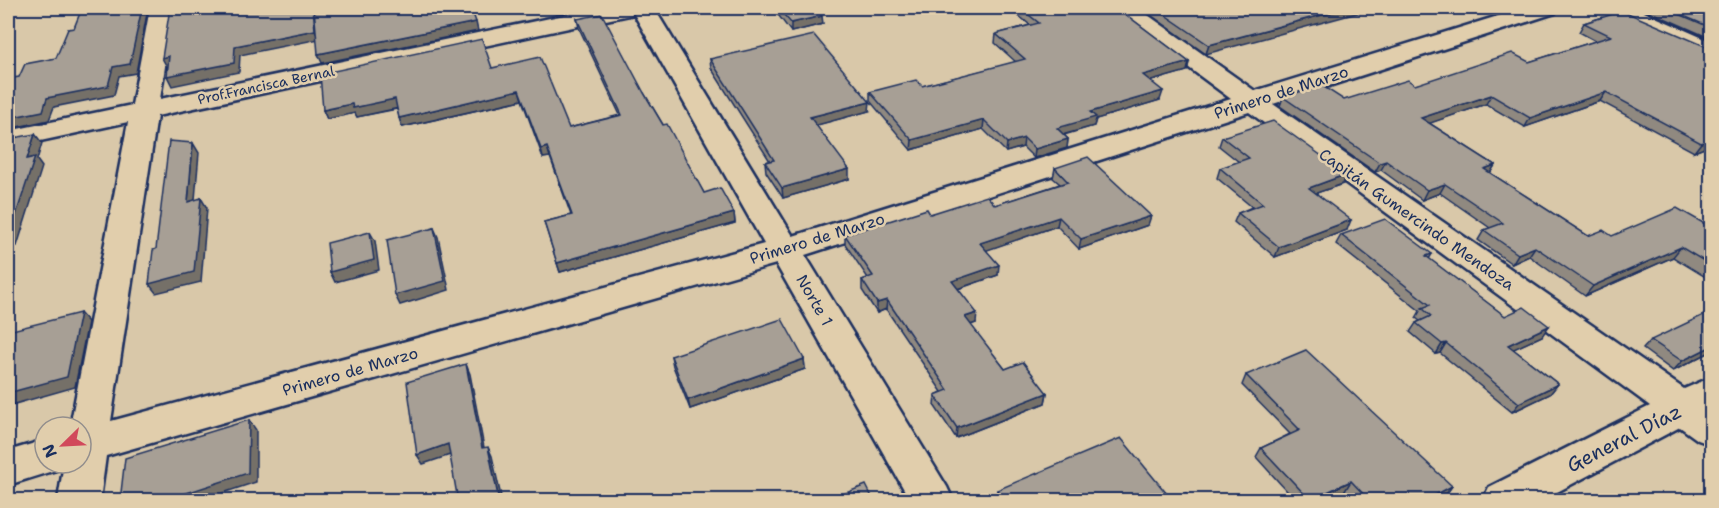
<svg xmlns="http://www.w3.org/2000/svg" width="1719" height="508" viewBox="0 0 1719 508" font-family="'Shantell Sans',sans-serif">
<rect width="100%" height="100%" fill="#d9c8a9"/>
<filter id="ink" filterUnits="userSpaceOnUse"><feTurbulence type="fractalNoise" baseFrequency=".0167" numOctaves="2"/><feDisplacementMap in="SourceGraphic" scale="12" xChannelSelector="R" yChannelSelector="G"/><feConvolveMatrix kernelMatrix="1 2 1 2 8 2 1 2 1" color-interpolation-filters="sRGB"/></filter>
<g filter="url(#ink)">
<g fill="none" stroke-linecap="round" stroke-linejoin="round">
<defs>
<g id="minor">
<path d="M150,8H174L160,99L598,8H654L793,236L1231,99L1115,13L1111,8H1138L1255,91L1524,8H1559L1555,13L1273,104L1684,389L1712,377V445L1698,440L1680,427L1542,500H1483L1489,487L1650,406L1249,112L805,255L947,487L953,500H910L776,264L106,456L100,500H58L64,463H81V427H70L128,122L8,148V131L132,105ZM634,14L764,244L111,421L157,116Z"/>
<polygon points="1605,8 1635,8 1712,42 1712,59 1609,13"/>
<polygon points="45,440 45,463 62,463 59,469 8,485 8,451"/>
</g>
</defs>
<use href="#minor" stroke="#1b2f5e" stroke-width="5"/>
<use href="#minor" fill="#e1ceac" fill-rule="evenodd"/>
</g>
<g fill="#908980" stroke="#1b2f5e" stroke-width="1.5">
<polygon points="773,8 815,8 823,24 791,32"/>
<polygon points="1009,8 1117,8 1189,62 1187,71 1151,81 1160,100 1096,119 1094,126 1064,135 1068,139 1067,148 1034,158 1023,147 1006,152 983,129 911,150 870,101 870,92 922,86 1016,62 995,43 996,34 1030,25"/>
<polygon points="1141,8 1223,8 1206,54"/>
<polygon points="1647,8 1712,8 1712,39 1646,10"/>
<polygon points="1623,11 1712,145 1694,152 1600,101 1525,127 1486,104 1429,123 1495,165 1490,173 1588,236 1612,236 1712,228 1712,281 1673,257 1585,296 1529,256 1512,264 1478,240 1484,230 1490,228 1440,193 1422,200 1381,170 1375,172 1280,106 1283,97 1344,100 1415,85 1529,62 1596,41 1579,32 1584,23"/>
<polygon points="577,19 644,93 704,193 734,213 735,223 560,272 544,222 571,215 550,157 543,158 522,100 402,127 397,109 357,117 355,113 327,119 323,110 492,68 569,128 620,115 579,28"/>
<polygon points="710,59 869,111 816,125 849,179 783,198 766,172 765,162 770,161 711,68"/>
<polygon points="1222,137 1347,174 1343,184 1316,193 1347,230 1275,257 1234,222 1238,213 1252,207 1217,178 1220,168 1239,162 1219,146"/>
<polygon points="1055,168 1148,225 1079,249 1057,226 986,250 998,275 958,289 976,323 970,325 1005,369 1047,393 1045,403 956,438 934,405 935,395 942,392 886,309 877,313 862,290 862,280 868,278 845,244 845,235 930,214 995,205 1060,184 1053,178"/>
<polygon points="1341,235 1432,254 1429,259 1505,316 1542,336 1513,349 1558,384 1550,394 1512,412 1440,353 1436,354 1410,332 1416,323 1420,321 1416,318 1420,311 1336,244"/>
<polygon points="1651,340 1712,351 1673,371 1643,349"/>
<polygon points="671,356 804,359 805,369 690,409 673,366"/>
<polygon points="1246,375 1452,486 1445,496 1435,501 1355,501 1345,491 1323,501 1296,501 1256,457 1261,448 1290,434 1242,385"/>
<polygon points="997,490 1172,500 1192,501 996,501 995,499"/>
</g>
<g fill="#756f68" stroke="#1b2f5e" stroke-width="1.5">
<polygon points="142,8 148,8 136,73 119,76 114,95 54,107 49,120 8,129 8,118 47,98"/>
<polygon points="570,8 589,8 571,11"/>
<polygon points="1348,8 1376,8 1206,54 1209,45"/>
<polygon points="822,16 823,24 791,32 791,23"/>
<polygon points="476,22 478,31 322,63 318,54"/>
<polygon points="315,30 319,39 240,55 239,72 172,86 167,76 235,46"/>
<polygon points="169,56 174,65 167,67 162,58"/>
<polygon points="1189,62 1187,71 1141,84 1143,75"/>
<polygon points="519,90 522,100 402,127 399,118"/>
<polygon points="1163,91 1160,100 1096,119 1094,126 1055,137 1057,128 1090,112"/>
<polygon points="1606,92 1600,101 1525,127 1530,118"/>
<polygon points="1491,95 1486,104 1416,128 1421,118"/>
<polygon points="395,99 399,108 357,117 355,113 327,119 323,110 352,104"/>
<polygon points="870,102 869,111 810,127 810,117"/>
<polygon points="984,120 983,129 911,150 912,140"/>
<polygon points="35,134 42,143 37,160 42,167 17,246 8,248 8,236 27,159"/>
<polygon points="1024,138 1023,147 1006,152 1007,143"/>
<polygon points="1068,139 1067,148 1034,158 1035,149"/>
<polygon points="1712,139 1712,145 1694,152 1701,143"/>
<polygon points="193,143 199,153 194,211 188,202"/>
<polygon points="547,147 550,157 543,158 541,149"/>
<polygon points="1386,161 1381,170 1375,172 1380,163"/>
<polygon points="1495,165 1489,175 1484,169"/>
<polygon points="849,169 849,179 783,198 782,188"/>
<polygon points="1347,174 1343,184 1305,197 1309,188"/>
<polygon points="1445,184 1440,193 1422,200 1427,190"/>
<polygon points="201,198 207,208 201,282 156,293 149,284"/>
<polygon points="734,213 735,223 560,272 557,263"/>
<polygon points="1151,216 1148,225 1079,249 1081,239"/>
<polygon points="1059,217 1057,226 979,253 980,243"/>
<polygon points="1351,220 1347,230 1275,257 1279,247"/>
<polygon points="434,228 438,237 449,290 400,305 395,295"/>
<polygon points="370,232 375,241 379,270 335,282 330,272"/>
<polygon points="1535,247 1529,256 1512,264 1518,254"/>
<polygon points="1681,247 1673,257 1585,296 1593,286"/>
<polygon points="999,265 998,275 951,291 952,281"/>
<polygon points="887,300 886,309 877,313 877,303"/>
<polygon points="80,313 88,322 75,387 8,406 8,393"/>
<polygon points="977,313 976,323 964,327 965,317"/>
<polygon points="1549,326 1542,336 1501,355 1508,345"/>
<polygon points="1446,343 1440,353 1436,354 1442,344"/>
<polygon points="1712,346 1712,351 1673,371 1682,361"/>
<polygon points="804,359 805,369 690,409 688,400"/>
<polygon points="466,364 470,374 486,458 482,448"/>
<polygon points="1558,384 1550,394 1512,412 1519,403"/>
<polygon points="1047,393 1045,403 956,438 957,428"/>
<polygon points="249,420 256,430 256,482 199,501 162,501"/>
<polygon points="448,444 453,454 423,464 417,455"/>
<polygon points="488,447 492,456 502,501 499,501"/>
<polygon points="1351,481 1345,491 1323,501 1310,501"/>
<polygon points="1452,486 1445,496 1435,501 1424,501"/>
</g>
<g fill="#a79f95" stroke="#1b2f5e" stroke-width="1.5">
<polygon points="82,8 142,8 130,64 113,67 108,86 47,98 43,111 8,118 8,79 19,77 25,64 56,58 68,29 74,28"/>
<polygon points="170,8 313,8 315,30 235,46 234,63 167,76 169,56 162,58"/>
<polygon points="314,8 471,8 476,22 318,54"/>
<polygon points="778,8 815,8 822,16 791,23"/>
<polygon points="1020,8 1117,8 1189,62 1143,75 1163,91 1090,112 1096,117 1057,128 1068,139 1035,149 1024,138 1007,143 984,120 912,140 870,92 916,80 922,86 1025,59 996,34 1039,23"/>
<polygon points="1155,8 1348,8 1209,45"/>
<polygon points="1665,8 1712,8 1712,28"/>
<polygon points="1623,11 1712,49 1712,139 1701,143 1606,92 1530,118 1491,95 1421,118 1495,165 1484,169 1588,236 1603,230 1612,236 1677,208 1712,228 1712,266 1681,247 1593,286 1535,247 1518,254 1484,230 1503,223 1445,184 1427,190 1386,161 1380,163 1283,97 1321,85 1344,100 1408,80 1415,85 1512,53 1529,62 1611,36 1584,23"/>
<polygon points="602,14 644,93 663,125 667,124 704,193 720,188 734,213 557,263 544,222 572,215 547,147 541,149 519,90 399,118 395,99 353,108 352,104 323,110 320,74 482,39 492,68 540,57 569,128 622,115 577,19"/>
<polygon points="814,35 870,102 810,117 849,169 782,188 765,162 774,160 710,59"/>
<polygon points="1273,121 1347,174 1309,188 1351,220 1279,247 1238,213 1263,204 1220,168 1249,158 1222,137"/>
<polygon points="35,134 27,159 35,157 9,236 8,236 8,139"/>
<polygon points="169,141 193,143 188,202 201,198 194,272 149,284 153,250 156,249"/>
<polygon points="1088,157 1151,216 1081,239 1059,217 980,243 999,265 952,281 977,313 965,317 1005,369 1023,362 1047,393 957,428 935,395 948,390 887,300 877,303 862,280 873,276 845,235 927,209 930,214 987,196 995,205 1068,182 1055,168"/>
<polygon points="1385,219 1432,254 1426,256 1505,316 1524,307 1549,326 1508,345 1558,384 1519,403 1446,343 1442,344 1416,323 1431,316 1422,308 1430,305 1341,235"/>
<polygon points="434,228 445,281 395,295 387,240"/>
<polygon points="370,232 374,260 330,272 327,243"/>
<polygon points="1712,311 1712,346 1682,361 1651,340"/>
<polygon points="80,313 67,377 8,393 8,331"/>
<polygon points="782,319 804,359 688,400 671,356"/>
<polygon points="1306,350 1452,486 1424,501 1370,501 1351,481 1310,500 1261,448 1300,430 1246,375"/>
<polygon points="466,364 482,448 488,447 499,501 458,501 448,444 417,455 407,382"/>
<polygon points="249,420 248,473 162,501 120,501 125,458"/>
<polygon points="1121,438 1172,500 1186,493 1192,501 1004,501 997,490"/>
<polygon points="866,485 874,501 826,501"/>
</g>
</g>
<g text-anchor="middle" stroke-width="5" stroke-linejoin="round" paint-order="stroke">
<g font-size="14" fill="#1b2f5e" stroke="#e1ceac">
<text transform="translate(266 85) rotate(-12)" y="5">Prof.Francisca Bernal</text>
</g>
<g font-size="16" fill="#1b2f5e" stroke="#e1ceac">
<text transform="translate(1281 92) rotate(-18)" y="6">Primero de Marzo</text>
<text transform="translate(1417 219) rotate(35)" y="6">Capitán Gumercindo Mendoza</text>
<text transform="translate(817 238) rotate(-17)" y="6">Primero de Marzo</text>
<text transform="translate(815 300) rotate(60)" y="6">Norte 1</text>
<text transform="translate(350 371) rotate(-16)" y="6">Primero de Marzo</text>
</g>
<g font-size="20" fill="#1b2f5e" stroke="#e1ceac">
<text transform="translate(1624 438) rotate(-27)" y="7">General Díaz</text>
</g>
</g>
<rect width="1719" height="508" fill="none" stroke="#e1ceac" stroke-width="30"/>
<rect x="15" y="15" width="1689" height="478" fill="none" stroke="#1b2f5e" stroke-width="2" filter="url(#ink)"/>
<g transform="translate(63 445) rotate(246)"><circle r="28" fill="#e1ceac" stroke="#928e8d" stroke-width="1.5"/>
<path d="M0-4.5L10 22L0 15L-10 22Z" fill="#d1495b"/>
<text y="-9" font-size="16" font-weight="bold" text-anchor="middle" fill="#1b2f5e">N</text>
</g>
</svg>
